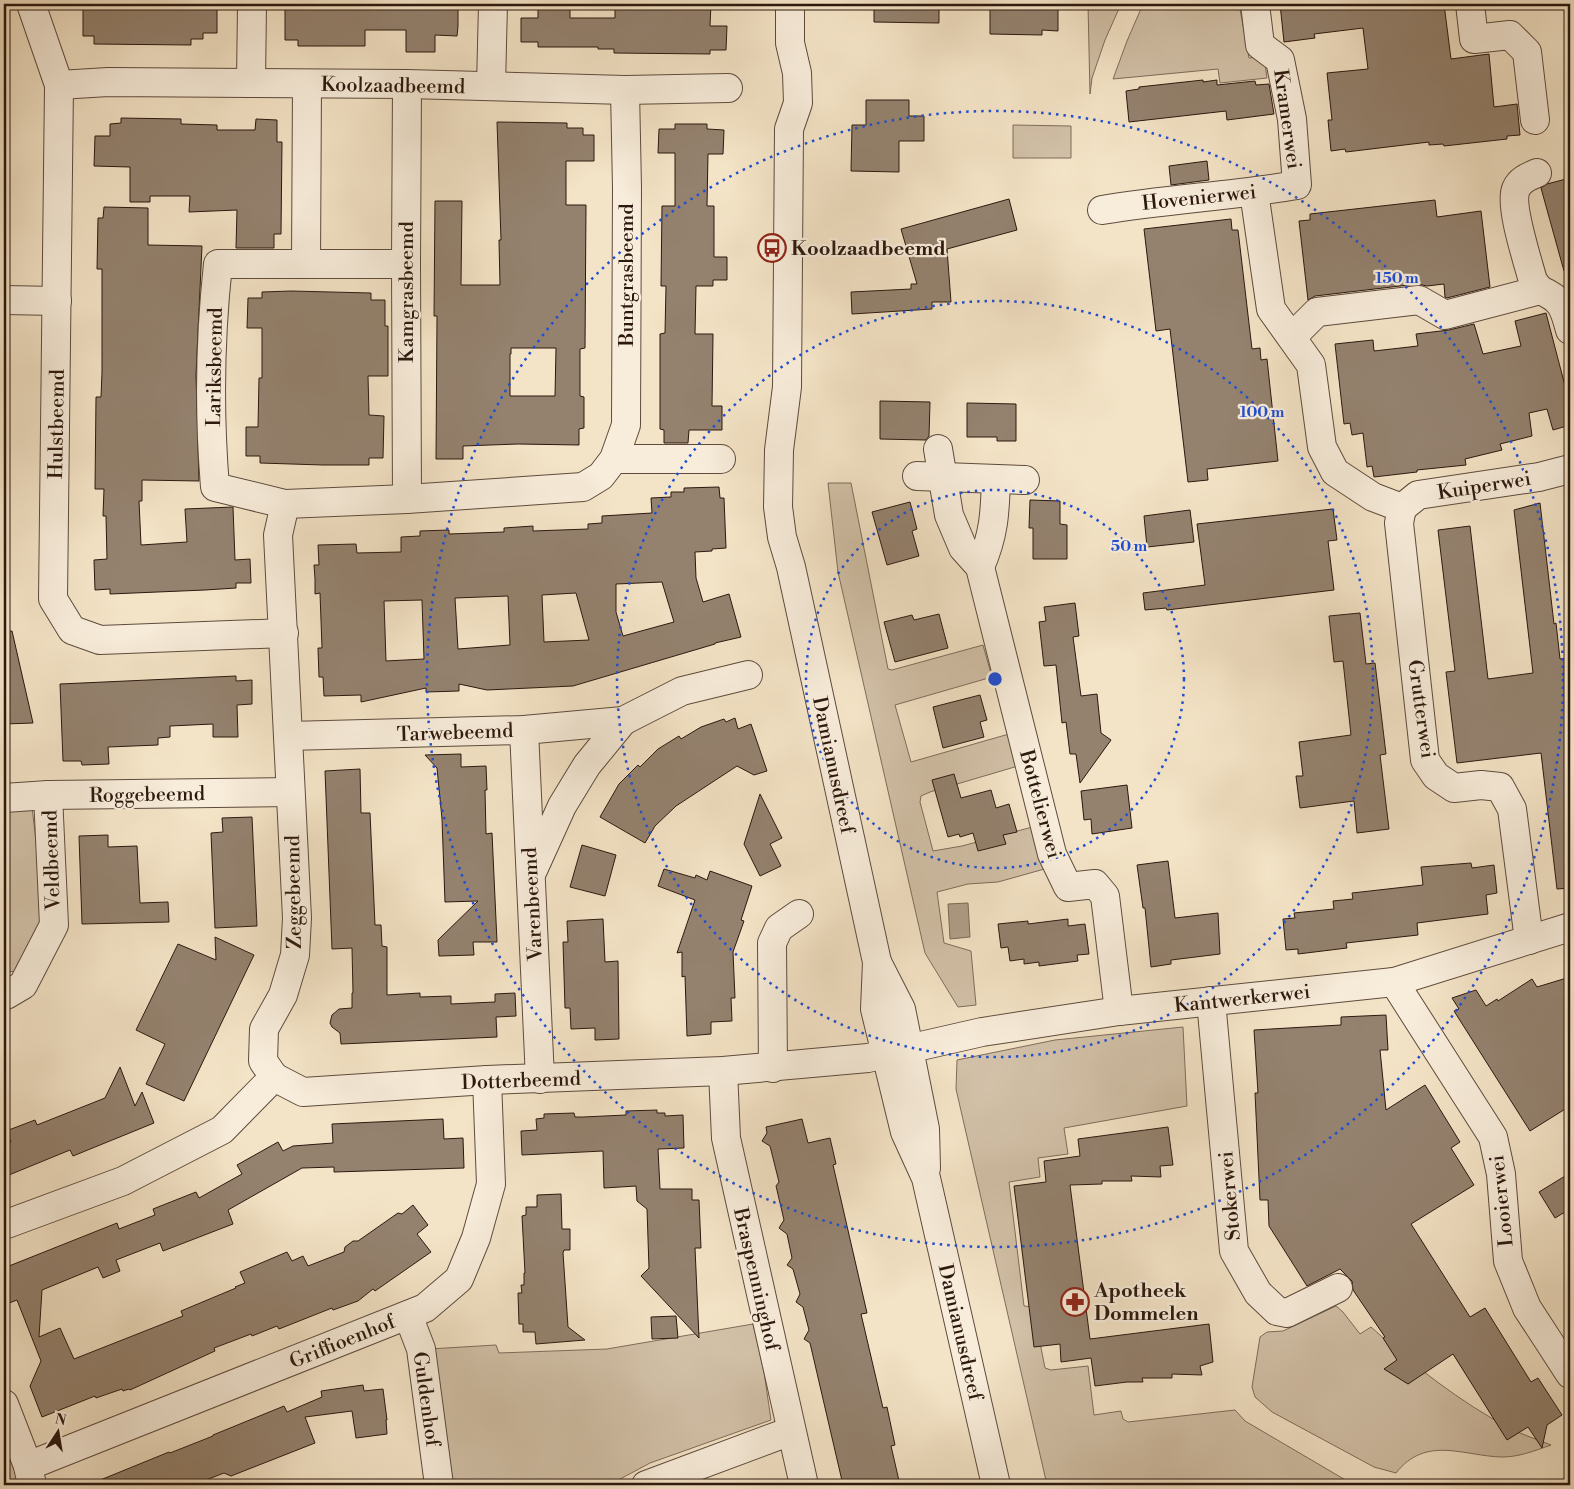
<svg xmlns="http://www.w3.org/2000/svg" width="1574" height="1489" viewBox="0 0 1574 1489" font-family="'Libre Bodoni',serif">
<rect width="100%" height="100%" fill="#f4e4c7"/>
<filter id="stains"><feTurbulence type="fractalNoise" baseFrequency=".004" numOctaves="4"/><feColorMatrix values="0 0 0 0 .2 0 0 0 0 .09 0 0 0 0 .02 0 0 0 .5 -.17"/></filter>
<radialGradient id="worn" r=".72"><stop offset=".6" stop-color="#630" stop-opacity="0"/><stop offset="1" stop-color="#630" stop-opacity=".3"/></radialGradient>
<g fill="#d2c1a8" stroke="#7f6c5c">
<polygon points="1088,4 1121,4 1105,40 1092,78 1090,94"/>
<polygon points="1143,4 1239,4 1249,58 1264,56 1267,78 1220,83 1218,69 1113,79 1127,41"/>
<polygon points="1013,125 1071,126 1071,158 1013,158"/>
<polygon points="828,483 851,483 888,669 892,670 983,645 992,677 895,705 911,762 1009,734 1018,766 930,792 921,796 920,802 933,851 962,846 1036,826 1048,868 998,882 968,884 937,892 944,943 971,951 976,1005 958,1007 925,953 838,572"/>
<polygon points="32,807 45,918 18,971 4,972 4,810"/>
<polygon points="1183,1027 1187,1106 1064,1128 1068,1154 1038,1158 1040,1177 1009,1182 1024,1306 1033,1307 1045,1368 1051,1370 1088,1366 1094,1415 1121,1411 1123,1419 1128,1422 1235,1410 1245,1421 1354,1485 1047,1485 956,1089 957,1060 1055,1040"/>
<path d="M1336,1306L1343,1312L1360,1334L1371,1327C1414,1366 1460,1402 1511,1429C1524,1435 1538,1440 1551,1445C1534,1451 1519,1457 1502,1457C1463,1456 1426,1435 1396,1473L1374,1467L1272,1412L1255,1397L1252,1387L1260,1337L1267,1332L1283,1331Z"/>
<polygon points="753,1324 764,1372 771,1420 650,1463 609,1485 449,1485 429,1349 496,1345 499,1353 607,1349"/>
<polygon points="4,1440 20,1485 4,1485"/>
</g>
<polygon fill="#b09f88" stroke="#7b6958" points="968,903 970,937 950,939 948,904"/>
<g fill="#94826f" stroke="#2c180f" fill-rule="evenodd">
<polygon points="181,4 217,4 217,33 203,33 203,39 191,39 191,45 94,44 94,36 83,36 83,5 181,6"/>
<polygon points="285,4 458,4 458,26 457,36 435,35 435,52 406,52 406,30 365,30 365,46 298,46 298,40 285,40"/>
<polygon points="538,4 570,4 570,18 615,18 615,4 711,4 710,26 727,26 726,50 710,50 710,54 614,53 614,49 598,49 598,47 538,47 538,42 521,42 521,18 538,18"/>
<polygon points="874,4 939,4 939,23 874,22"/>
<polygon points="1012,4 1058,4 1058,31 1042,30 1042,35 990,34 990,6 1012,7"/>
<polygon points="1280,4 1444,4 1451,59 1489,54 1494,107 1517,104 1520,135 1507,136 1507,139 1444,146 1443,144 1429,145 1429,142 1346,152 1345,149 1331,151 1328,120 1332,120 1327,73 1368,69 1363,28 1314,34 1315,38 1284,42"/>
<polygon points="1203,80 1203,82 1217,80 1217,85 1255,81 1256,85 1269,84 1274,114 1227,120 1226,111 1129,122 1126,91 1139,89 1139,87"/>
<polygon points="866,100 909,100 909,116 924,116 924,141 899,141 899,172 851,171 852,125 866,125"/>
<polygon points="121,118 181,119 181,124 217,125 217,130 255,130 256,119 277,120 277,142 282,142 281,234 274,234 274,248 236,248 237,210 189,212 190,196 150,196 150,202 130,202 130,167 94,166 95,136 110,136 110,124 121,123"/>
<path d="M497,122L567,123V128H583V135H594V161H566V205H586L585,348L580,349V396L584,397V428L579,429V445L518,444L463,446V459H436L437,316H434L435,201H462L461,285H500L499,240H501ZM511,348H556L555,396H510V354H511Z"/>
<polygon points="675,124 707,124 707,129 724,130 723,154 708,154 707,206 714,206 714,257 727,257 727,280 713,280 713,286 696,286 695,334 713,334 712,406 722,406 722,430 689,430 688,443 664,443 664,430 660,429 660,334 665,333 666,286 661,286 662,206 675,206 675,153 658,153 659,129 675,129"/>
<polygon points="1207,161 1209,180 1171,185 1169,166"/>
<polygon points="1570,178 1570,270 1564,271 1541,188 1547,184"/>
<polygon points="1009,199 1017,230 947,249 951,302 932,302 932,309 852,314 851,292 911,289 911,284 917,284 901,229"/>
<polygon points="1435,200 1437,217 1481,211 1490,287 1447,298 1445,297 1444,284 1427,286 1417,284 1315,296 1308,300 1299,221 1310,220 1310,214"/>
<polygon points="104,207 148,208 148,245 202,246 196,375 199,481 142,480 142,501 139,501 141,545 187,542 185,509 233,507 235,560 250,559 251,583 236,583 236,588 205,590 110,594 110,589 95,590 94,560 107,559 106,516 103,516 104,489 95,489 96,397 101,397 102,372 102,269 97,269 98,218 103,218"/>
<polygon points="1231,219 1232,230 1238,230 1252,349 1260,348 1261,360 1267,359 1278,461 1207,469 1208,480 1188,482 1170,329 1156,331 1144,229"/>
<polygon points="291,291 371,293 371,300 385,300 385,326 388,326 388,376 368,376 369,415 384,416 383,458 369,458 369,465 323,465 260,463 260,456 246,456 246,427 258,427 259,378 262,378 262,328 247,328 248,298 262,298 262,292"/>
<polygon points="1546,313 1570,405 1570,425 1553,430 1547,409 1529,413 1532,436 1500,444 1502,450 1465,459 1466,465 1417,470 1417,472 1374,477 1372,466 1367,467 1363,433 1352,435 1350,423 1344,424 1335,344 1373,340 1374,351 1418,346 1416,334 1449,330 1474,324 1483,354 1521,346 1515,321"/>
<polygon points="880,401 930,402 929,436 926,440 880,439"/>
<polygon points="967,403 1016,404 1016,441 997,441 997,437 967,437"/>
<path d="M719,487L720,498H724L726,548L712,549V551L695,552L696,578L703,602L729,594L741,637L715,643V644L573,686L487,690L459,684V691L426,692V688L361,702V695L324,696L323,677H319L318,648H322L320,593L315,594V579L314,565H319L318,545L356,544L357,553L401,552V537L420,536V531L449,530V534L504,532V528L533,526V531L588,529V524L602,523V516L652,513L651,498L671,497V492H684V488ZM662,582L674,622L623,636L616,612V584ZM576,593L589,640L544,642L542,595ZM508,596L510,645L458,649L455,598ZM422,600L424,659L386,661L384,601Z"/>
<polygon points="1030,500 1060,501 1060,524 1067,525 1067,559 1033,559 1033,528 1029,528"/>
<polygon points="910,502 917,529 912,531 919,556 887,565 872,512"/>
<polygon points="1540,503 1554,624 1556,623 1560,659 1570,658 1570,888 1557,889 1541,753 1457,763 1446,672 1455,671 1438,530 1470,526 1488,679 1533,673 1514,510"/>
<polygon points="1333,509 1337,540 1328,541 1334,590 1167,610 1166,608 1145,610 1143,593 1205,585 1197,524"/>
<polygon points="1190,510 1194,542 1147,547 1144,516"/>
<polygon points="1075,603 1079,636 1073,637 1081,696 1097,694 1101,733 1111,740 1080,783 1076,754 1070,754 1066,722 1062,723 1056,665 1044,666 1039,622 1046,621 1044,607"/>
<polygon points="1360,613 1366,664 1375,663 1386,754 1380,755 1389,829 1357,833 1354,801 1300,808 1296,776 1303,776 1299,742 1351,735 1343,661 1334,662 1329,616"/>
<polygon points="939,614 948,648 895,662 884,622 912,615 914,620"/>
<polygon points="12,631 33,723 4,724 4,632"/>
<polygon points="236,676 236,681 252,680 252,704 237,705 238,737 213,737 213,724 170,726 170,737 158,738 158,745 108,747 109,764 82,765 81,761 63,761 60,684"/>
<polygon points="980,695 987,720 980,722 984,737 943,748 933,707"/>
<polygon points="735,718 738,729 751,724 767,771 754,775 737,766 676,806 655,826 645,843 600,817 619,784 638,765 640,767 658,749 679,736 681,739 701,727 724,719 726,722"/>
<polygon points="461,754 461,767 486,766 487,790 485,790 486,834 492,833 497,942 473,942 474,955 439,956 438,940 478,901 445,902 442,819 437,768 425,755"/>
<polygon points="360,769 361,813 370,813 375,925 381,925 382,946 387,947 387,995 420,993 420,997 451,996 451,1004 495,1002 495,994 515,993 516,1016 496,1017 497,1037 341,1044 340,1033 332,1027 330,1023 332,1015 339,1009 352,1008 352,993 353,993 352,948 332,949 325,771"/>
<polygon points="954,774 961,798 991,790 996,808 1009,804 1017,832 1003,835 1006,844 978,851 973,833 960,837 959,834 948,837 932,780"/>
<polygon points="1127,785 1132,828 1092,834 1091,819 1084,820 1081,791"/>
<polygon points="760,794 782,838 770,844 781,866 760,876 744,844"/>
<polygon points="252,817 257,926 215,928 211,833 223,832 222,818"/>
<polygon points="108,835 108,847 137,846 140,903 168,902 169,922 82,924 79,836"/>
<polygon points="582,845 616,855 605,896 570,887"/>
<polygon points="1168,861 1175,918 1218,913 1220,954 1171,960 1171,964 1151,967 1145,908 1143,908 1137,865"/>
<polygon points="1471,863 1472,868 1494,865 1497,893 1486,895 1488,914 1417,923 1418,935 1346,943 1347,948 1298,954 1298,949 1286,950 1283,919 1295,918 1294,913 1334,909 1333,901 1353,899 1352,893 1423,885 1421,867"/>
<polygon points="664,869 695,878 696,875 707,880 710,871 752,886 741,920 744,921 733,952 735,998 731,998 732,1021 711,1022 711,1034 687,1036 685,976 682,977 682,952 677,953 695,900 658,886"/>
<polygon points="603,919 605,962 618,961 619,1039 595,1040 595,1028 571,1029 570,1008 565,1008 563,942 568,942 567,921"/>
<polygon points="1068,919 1068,926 1085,924 1089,954 1077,955 1078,961 1039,966 1039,962 1024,964 1024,959 1010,961 1008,947 1001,948 998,924 1028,921 1028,924"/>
<polygon points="215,937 254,955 184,1101 146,1084 165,1044 136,1030 178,944 216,960"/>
<polygon points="1570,977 1570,1106 1530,1131 1454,1011 1459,1009 1452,998 1476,990 1486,1006 1497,999 1498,1001 1532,979 1537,987"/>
<polygon points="1386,1015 1388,1050 1380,1050 1386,1110 1425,1085 1460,1142 1451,1148 1474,1185 1411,1224 1470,1317 1485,1308 1531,1382 1538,1378 1562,1415 1547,1425 1542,1448 1528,1427 1507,1440 1453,1354 1408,1384 1384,1369 1397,1360 1383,1338 1385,1337 1353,1290 1352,1281 1340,1269 1307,1286 1269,1226 1268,1200 1260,1200 1255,1093 1258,1093 1254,1030 1341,1025 1341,1017"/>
<polygon points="120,1067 135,1106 142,1092 154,1123 73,1156 70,1150 4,1177 4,1145 11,1142 6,1131 35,1120 37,1125 105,1098"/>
<polygon points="657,1110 657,1113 665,1113 665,1116 683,1115 684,1148 658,1149 660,1189 692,1189 692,1200 699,1200 701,1248 695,1248 699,1338 641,1276 649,1268 647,1209 637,1201 636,1186 604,1188 603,1151 522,1155 521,1131 537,1130 536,1119 544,1118 544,1114 574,1113 575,1117 583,1117 626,1115 626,1111"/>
<polygon points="443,1119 444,1139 463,1138 464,1168 334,1172 334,1167 302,1168 228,1210 233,1224 163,1251 160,1243 116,1260 120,1271 103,1278 98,1267 42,1290 39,1337 60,1328 74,1359 183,1316 181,1311 236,1288 235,1287 245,1283 240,1272 287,1252 292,1261 303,1256 308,1266 344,1252 345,1247 353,1241 358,1241 398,1213 402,1214 413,1205 428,1225 417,1234 431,1252 375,1291 373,1289 358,1301 333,1310 332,1308 279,1329 277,1326 252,1336 251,1334 214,1348 215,1351 130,1390 129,1389 123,1391 122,1389 96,1398 95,1396 42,1417 30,1386 41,1361 17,1300 4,1305 4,1268 117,1223 119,1229 155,1215 153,1209 196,1192 199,1198 242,1174 237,1165 278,1142 283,1151 293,1146 333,1143 332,1124"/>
<polygon points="802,1119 808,1143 830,1138 836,1164 833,1165 867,1313 861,1314 883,1408 887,1407 895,1445 891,1446 900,1485 843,1485 810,1343 804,1339 809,1330 803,1307 796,1302 800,1294 793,1269 787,1265 792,1258 787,1234 779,1228 784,1220 776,1186 779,1182 770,1146 762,1141 767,1133 766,1127"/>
<polygon points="1168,1127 1173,1165 1160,1166 1161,1177 1131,1176 1132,1181 1102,1181 1102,1184 1070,1185 1090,1339 1209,1324 1213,1362 1200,1366 1202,1375 1172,1374 1172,1378 1142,1378 1143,1382 1127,1382 1095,1386 1091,1358 1061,1362 1060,1344 1034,1347 1014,1186 1046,1182 1044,1161 1080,1156 1078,1139"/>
<polygon points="1570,1173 1570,1209 1555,1218 1539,1192"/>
<polygon points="561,1194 562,1229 570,1229 570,1250 564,1250 563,1253 568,1327 585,1340 536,1344 535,1332 523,1332 523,1324 519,1324 518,1293 522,1293 521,1285 524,1285 524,1273 525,1273 522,1216 526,1215 526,1207 537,1207 537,1195"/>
<polygon points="676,1316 678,1338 652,1339 651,1317"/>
<polygon points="363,1385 364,1391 383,1389 387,1420 386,1420 387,1434 356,1438 352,1411 305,1417 315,1443 231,1476 224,1473 193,1485 88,1485 169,1452 170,1453 213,1436 213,1435 284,1406 287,1412 322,1397 321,1391"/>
</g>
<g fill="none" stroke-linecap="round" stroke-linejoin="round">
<defs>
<g id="minor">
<polyline points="31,4 59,85 53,599 72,630 100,640 284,633"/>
<polyline points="790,4 790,43 797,73 798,103 789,129 787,387 779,450 778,507 782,537 791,567 877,962 875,1009 905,1132 926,1178 996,1485"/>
<polyline points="1470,4 1474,39 1510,35 1527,52 1535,120"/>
<polyline points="251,83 252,4"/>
<polyline points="59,85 108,82 251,83 407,84 625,90 728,88"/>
<polyline points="491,86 493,4"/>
<polyline points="1254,192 1271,309 1311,365 1322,447 1335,472 1373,497 1402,508"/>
<path d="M1102,210C1167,199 1232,196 1297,185L1292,119L1280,60L1260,45L1255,4"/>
<polyline points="306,264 307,84"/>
<path d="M406,264H218C210,337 209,414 215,487L285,504L407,499L583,487L601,476L614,459L626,425L627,188L625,90"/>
<path d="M1540,290C1562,299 1564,308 1570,330"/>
<polyline points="4,300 57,301"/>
<path d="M1292,337L1317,312L1419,300L1445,315L1540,290L1533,281C1528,262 1509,205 1516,189C1520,180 1528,177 1537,173"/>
<polyline points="938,449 949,515 963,548 980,567 1052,854 1068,887 1095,884 1105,896 1119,1011"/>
<polyline points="614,459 721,459"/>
<polyline points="917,476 1025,480"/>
<polyline points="407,499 406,264 407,84"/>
<polyline points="1402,508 1399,523 1425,760 1436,776 1454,788 1481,785 1500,787 1512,809 1529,940"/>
<polyline points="1402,508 1418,495 1539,477 1570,469"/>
<path d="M980,567C994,535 995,513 996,479"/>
<polyline points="524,730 540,1079"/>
<polyline points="288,736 524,730 623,721 682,691 748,675"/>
<polyline points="4,798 48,795 290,792"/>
<polyline points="533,870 562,806 587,765 623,721"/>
<polyline points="878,964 901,1009 925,1129 926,1168"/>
<polyline points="1394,982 1493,1137 1501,1174 1508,1261 1527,1308 1570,1374"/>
<polyline points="4,993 6,995 23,985 54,925 48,795"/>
<polyline points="1211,1001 1234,1251 1258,1293 1277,1311 1287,1313 1338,1288"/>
<polyline points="773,1068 772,943 779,928 799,914"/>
<polyline points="723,1071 726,1138 804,1485"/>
<polyline points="274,1077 303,1092 487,1080 723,1071 868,1058 982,1032 1119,1011 1394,982 1570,927"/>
<polyline points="4,1225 123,1181 222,1130 274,1077 263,1061 264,1029 283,995 295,955 297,918 278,535 285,504"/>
<polyline points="408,1315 421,1349 439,1485"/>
<polyline points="4,1404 28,1466 32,1485"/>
<polyline points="28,1466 425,1308 459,1279 476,1238 491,1184 487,1080"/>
<polyline points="646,1485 791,1431"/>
</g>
</defs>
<use href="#minor" stroke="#5e4b3d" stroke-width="30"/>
<use href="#minor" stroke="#f8eddb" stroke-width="28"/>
</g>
<g fill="none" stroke="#1d4ed8" stroke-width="2.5" stroke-dasharray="2.5 5">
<circle cx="995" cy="679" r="189"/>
<circle cx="995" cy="679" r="378"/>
<circle cx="995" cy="679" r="568"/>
</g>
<defs>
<symbol id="bus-ring" viewBox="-11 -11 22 22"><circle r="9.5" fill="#f8eddb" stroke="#8f2418" stroke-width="1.5"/><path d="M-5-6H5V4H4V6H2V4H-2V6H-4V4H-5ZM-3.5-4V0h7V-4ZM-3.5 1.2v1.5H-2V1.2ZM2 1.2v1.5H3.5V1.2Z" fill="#8f2418"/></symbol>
<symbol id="pharmacy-ring" viewBox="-11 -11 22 22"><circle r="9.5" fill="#f8eddb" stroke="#8f2418" stroke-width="1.5"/><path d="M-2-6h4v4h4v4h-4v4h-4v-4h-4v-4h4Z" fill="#8f2418"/></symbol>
</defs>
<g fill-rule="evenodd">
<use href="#bus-ring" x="756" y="232" width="32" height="32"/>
<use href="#pharmacy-ring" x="1059" y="1286" width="32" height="32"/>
</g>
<g text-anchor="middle" stroke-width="4.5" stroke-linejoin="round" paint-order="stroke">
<g font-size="20" fill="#2c180f" stroke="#f8eddb">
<text transform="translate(393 85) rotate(1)" y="7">Koolzaadbeemd</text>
<text transform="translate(1288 119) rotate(82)" y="7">Kramerwei</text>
<text transform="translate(1199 197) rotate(-6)" y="7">Hovenierwei</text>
<text transform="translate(626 275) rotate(-90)" y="7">Buntgrasbeemd</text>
<text transform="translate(406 292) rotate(-90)" y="7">Kamgrasbeemd</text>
<text transform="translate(214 367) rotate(-89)" y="7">Lariksbeemd</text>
<text transform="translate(56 424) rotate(-89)" y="7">Hulstbeemd</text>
<text transform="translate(1484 485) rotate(-9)" y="7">Kuiperwei</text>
<text transform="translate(1422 709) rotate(82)" y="7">Grutterwei</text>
<text transform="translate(455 732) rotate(-2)" y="7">Tarwebeemd</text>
<text transform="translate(834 765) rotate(78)" y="7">Damianusdreef</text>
<text transform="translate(147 794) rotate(-1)" y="7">Roggebeemd</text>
<text transform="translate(1041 804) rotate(75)" y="7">Bottelierwei</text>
<text transform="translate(51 860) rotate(-92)" y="7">Veldbeemd</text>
<text transform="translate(293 892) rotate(-91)" y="7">Zeggebeemd</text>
<text transform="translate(532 904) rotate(-93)" y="7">Varenbeemd</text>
<text transform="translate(1242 998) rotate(-6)" y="7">Kantwerkerwei</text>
<text transform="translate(521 1080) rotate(-2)" y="7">Dotterbeemd</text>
<text transform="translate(1229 1196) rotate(-95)" y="7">Stokerwei</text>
<text transform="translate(1501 1201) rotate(-96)" y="7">Looierwei</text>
<text transform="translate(757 1279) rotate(77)" y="7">Braspenninghof</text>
<text transform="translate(961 1332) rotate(77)" y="7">Damianusdreef</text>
<text transform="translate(342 1341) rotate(-22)" y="7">Griffioenhof</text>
<text transform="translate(427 1399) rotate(82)" y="7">Guldenhof</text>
</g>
<g font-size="20" font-weight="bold" fill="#2c180f" stroke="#f8eddb" text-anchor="start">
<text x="791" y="255">Koolzaadbeemd</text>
<text x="1094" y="1297">Apotheek<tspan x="1094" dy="23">Dommelen</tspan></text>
</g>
</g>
<circle cx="995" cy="679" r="8" fill="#1d4ed8" stroke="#f8eddb" stroke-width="2.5"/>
<g font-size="15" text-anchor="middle" font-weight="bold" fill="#1d4ed8" stroke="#f8eddb" stroke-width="4.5" stroke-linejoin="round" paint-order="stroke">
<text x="1397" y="283">150 m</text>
<text x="1262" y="417">100 m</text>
<text x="1129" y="551">50 m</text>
</g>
<rect width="1574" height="1489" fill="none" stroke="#f4e4c7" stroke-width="20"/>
<rect x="5" y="5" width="1564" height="1479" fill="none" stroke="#2c180f" stroke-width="2.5"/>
<rect x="10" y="10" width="1554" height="1469" fill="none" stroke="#2c180f"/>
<g transform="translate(58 1432) rotate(12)" stroke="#f8eddb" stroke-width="4" paint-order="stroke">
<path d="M0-4L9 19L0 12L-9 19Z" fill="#2c180f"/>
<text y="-8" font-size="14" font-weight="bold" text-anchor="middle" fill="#2c180f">N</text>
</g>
<rect width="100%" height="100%" filter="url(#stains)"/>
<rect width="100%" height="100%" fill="url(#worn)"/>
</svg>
